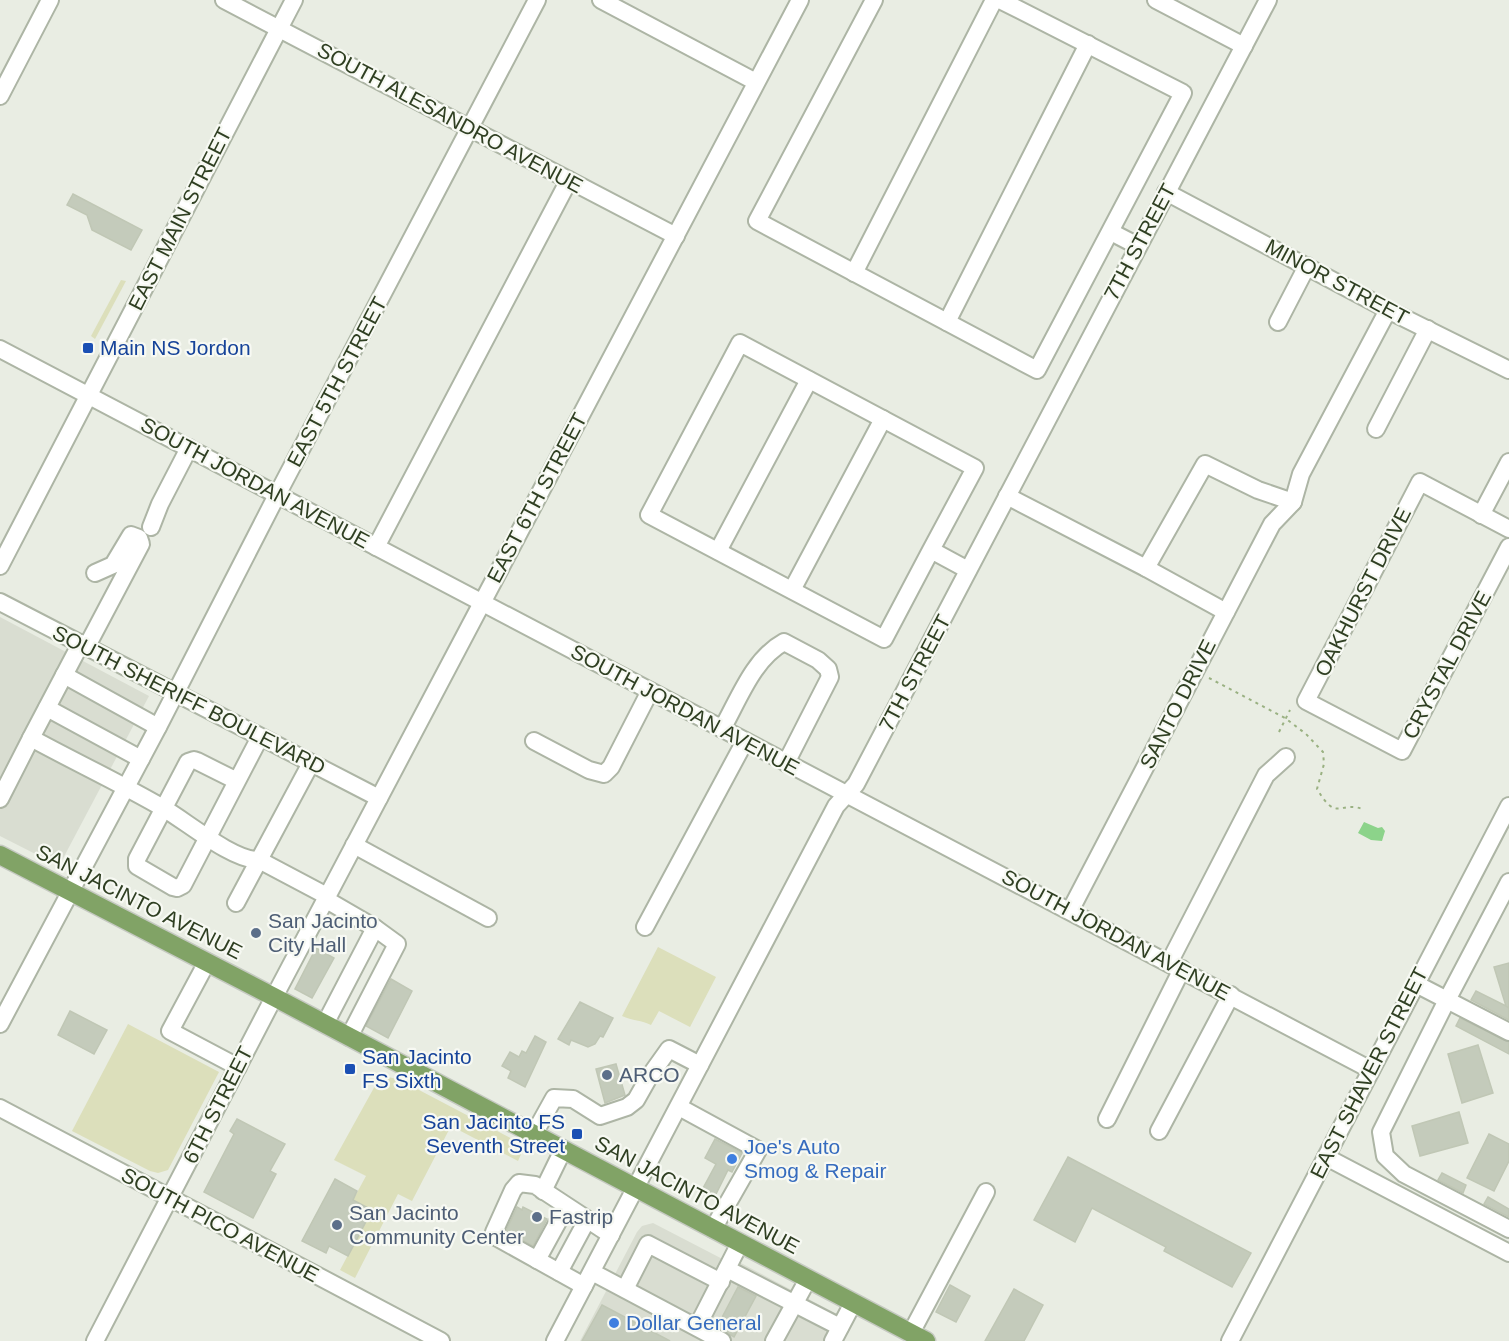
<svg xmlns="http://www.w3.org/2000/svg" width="1509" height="1341" viewBox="0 0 1509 1341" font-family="Arial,sans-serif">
<rect width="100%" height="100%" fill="#e9ede3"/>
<g fill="#d9ddd1">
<polygon points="0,617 149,696 59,866 0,836"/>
<polygon points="653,1223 736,1266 739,1262 848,1320 836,1341 580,1341 637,1232 642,1226"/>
</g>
<g fill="#dcdfbb">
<polygon points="121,280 126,281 95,339 91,336"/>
<path d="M658,947L716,977L690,1027L659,1011L651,1025C642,1020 632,1021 622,1016Z"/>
<polygon points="128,1024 219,1072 168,1170 158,1173 150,1171 72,1131"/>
<polygon points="381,1075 400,1080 520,1143 523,1150 518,1161 451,1126 412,1201 398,1194 355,1278 340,1270 372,1210 353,1200 366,1176 334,1160"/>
</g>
<polygon fill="#8cd38a" points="1364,822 1378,828 1382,827 1385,831 1382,841 1371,840 1358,833"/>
<g fill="#c4cbbb" stroke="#c0c7b5" stroke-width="1.5">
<polygon points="73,194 142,230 131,250 92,230 87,215 67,205"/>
<polygon points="316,948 334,958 312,998 295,989"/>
<polygon points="1509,963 1509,1007 1507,1007 1509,1008 1509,1020 1471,1000 1476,991 1506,1006 1494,967"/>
<polygon points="391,979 412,991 388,1038 366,1026"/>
<polygon points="580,1002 613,1018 603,1037 600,1036 595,1044 588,1047 571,1040 569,1045 558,1039"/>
<polygon points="70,1011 107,1030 94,1054 58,1035"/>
<polygon points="1460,1018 1509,1042 1509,1054 1456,1026"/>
<polygon points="535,1036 546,1042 525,1087 508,1078 511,1071 502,1066 510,1052 519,1057 522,1051 526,1053"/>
<polygon points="1478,1045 1493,1093 1462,1103 1448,1054"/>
<polygon points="616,1064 625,1095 605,1103 596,1069"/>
<polygon points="1459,1112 1468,1143 1420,1156 1412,1126"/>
<polygon points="237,1119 285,1144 270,1171 276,1174 253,1218 204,1192 234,1134 230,1131"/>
<polygon points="1489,1134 1509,1144 1509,1161 1494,1191 1467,1178"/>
<polygon points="715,1139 742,1153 732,1172 728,1170 714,1198 701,1192 716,1164 705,1158"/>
<polygon points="1068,1157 1251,1253 1232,1287 1164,1251 1166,1247 1092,1208 1075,1242 1034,1220"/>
<polygon points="1442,1173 1466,1185 1463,1193 1438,1180"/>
<polygon points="335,1179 357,1191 353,1200 372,1210 348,1256 329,1246 326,1253 302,1241"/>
<polygon points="1488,1197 1509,1209 1509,1217 1484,1204"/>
<polygon points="517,1207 522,1210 523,1207 547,1219 533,1246 506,1231"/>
<polygon points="950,1285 970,1296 956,1322 936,1312"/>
<polygon points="738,1287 756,1296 734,1337 717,1327"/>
<polygon points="1014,1289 1043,1305 1024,1341 985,1341"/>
<polygon points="602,1305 670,1341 582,1341"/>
</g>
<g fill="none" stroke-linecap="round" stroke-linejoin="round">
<defs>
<g id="minor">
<polyline points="224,0 676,236"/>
<polyline points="601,0 756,82"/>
<polyline points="874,0 757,221 1037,370 1183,93 1000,0"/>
<polyline points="1156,0 1244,46"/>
<polyline points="0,96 50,0"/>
<polyline points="1166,192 1392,312 1509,370"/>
<polyline points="1111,232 1138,246"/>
<polyline points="854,273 994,0"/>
<polyline points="947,322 1088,44"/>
<polyline points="1278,322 1307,266"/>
<polyline points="0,349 1371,1070"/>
<polyline points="1376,429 1428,329"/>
<polyline points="1007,496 1146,568"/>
<polyline points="1481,515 1509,462"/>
<polyline points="151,527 160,504 189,448"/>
<polyline points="1509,529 1420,482 1306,701 1402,751 1509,547"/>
<polyline points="376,547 569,180"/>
<polyline points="931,550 884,639 649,515 740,343 975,468 931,550 968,570"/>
<polyline points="718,551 809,380"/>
<polyline points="0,566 294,0"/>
<polyline points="792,590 883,419"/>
<polyline points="0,602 379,798"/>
<polyline points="1226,612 1146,568 1205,464 1258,490 1293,502"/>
<path d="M81,643L31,738C75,762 120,783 163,808C186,821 233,861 259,860L236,903"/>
<polyline points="87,646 141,544 139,538 131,535 113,565 95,573"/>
<polyline points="64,675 158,727"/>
<polyline points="47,708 141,759"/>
<path d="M722,729C739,699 753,659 784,642L818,660L828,669L830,677L786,763"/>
<polyline points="534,741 589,770 604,774 611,767 650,691"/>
<polyline points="311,763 259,860 327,896"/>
<polyline points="237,781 197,761 194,760 188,762 137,859 137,866 173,887 177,888 183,885 260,737"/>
<polyline points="0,799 31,738"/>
<polyline points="354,845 488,918"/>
<polyline points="1509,882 1447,1000 1381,1132 1385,1156 1404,1174 1509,1229"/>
<polyline points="325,899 375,928 397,944 349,1037"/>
<polyline points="1070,911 1272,524 1293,502 1301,474 1388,310"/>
<polyline points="645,927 745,741"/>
<polyline points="207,962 170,1031 238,1067"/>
<polyline points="1169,963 1266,775 1286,757"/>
<polyline points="1416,984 1509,1032"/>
<polyline points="0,1024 158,727 277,495 537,0"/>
<polyline points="325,1024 375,928"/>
<polyline points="679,1107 758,1150 713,1229"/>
<polyline points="0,1108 441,1341"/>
<polyline points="1107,1119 1182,969"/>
<polyline points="1159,1131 1231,995"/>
<polyline points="534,1134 554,1098 573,1099 600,1116 627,1107 636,1100 649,1077 669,1049 700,1065"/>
<polyline points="1326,1157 1509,1253"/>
<polyline points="543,1191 563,1150"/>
<polyline points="537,1260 566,1207"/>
<polyline points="727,1269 840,1327"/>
<polyline points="559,1272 587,1220"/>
<polyline points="592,1272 722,1341"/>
<polyline points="584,1286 496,1237 494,1232 513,1190 519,1183 535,1185 611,1235"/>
<polyline points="625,1289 648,1244 721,1282"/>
<polyline points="697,1327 740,1243"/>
<polyline points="911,1333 986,1192"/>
<polyline points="95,1341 272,1001 800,0"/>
<polyline points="555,1341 836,806 856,784 1268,0"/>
<polyline points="774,1341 808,1279"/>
<polyline points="833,1341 853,1303"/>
<polyline points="1230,1341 1509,806"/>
</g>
<polyline id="major" points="0,855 274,997 926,1341"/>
</defs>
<use href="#minor" stroke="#adb5a5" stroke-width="20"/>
<use href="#major" stroke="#c5c9c1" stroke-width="21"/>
<g stroke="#9ab182" stroke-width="2" stroke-dasharray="3 4.5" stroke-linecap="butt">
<path d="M1209,678L1285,718L1306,734L1323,752L1324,764L1317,789C1338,824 1339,799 1365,810"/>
<polyline points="1279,732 1290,710"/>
</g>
<use href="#minor" stroke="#fff" stroke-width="16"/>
<use href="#major" stroke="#81a366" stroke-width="18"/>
</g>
<g fill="#1a4fb4" stroke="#f7f9f3" stroke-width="2">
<rect x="82" y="342" width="12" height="12" rx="3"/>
<rect x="344" y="1063" width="12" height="12" rx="3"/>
<rect x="571" y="1128" width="12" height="12" rx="3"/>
</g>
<g fill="#5c6f8a" stroke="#f7f9f3" stroke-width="2">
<circle cx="256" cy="933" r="6"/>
<circle cx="607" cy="1075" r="6"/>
<circle cx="537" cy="1217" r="6"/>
<circle cx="337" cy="1225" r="6"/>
</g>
<g fill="#3f7fe0" stroke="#f7f9f3" stroke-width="2">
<circle cx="732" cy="1159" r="6"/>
<circle cx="614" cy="1323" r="6"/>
</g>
<g text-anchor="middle" stroke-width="4.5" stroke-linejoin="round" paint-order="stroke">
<g font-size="21" fill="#2f3f22" stroke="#f7f9f3">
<text transform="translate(450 118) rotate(28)" y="7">SOUTH ALESANDRO AVENUE</text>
<text transform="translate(180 219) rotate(-63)" y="7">EAST MAIN STREET</text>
<text transform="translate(1140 242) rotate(-62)" y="7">7TH STREET</text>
<text transform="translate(1337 282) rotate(28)" y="7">MINOR STREET</text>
<text transform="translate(337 382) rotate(-62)" y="7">EAST 5TH STREET</text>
<text transform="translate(255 483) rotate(28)" y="7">SOUTH JORDAN AVENUE</text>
<text transform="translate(537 498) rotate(-62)" y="7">EAST 6TH STREET</text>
<text transform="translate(1363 592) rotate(-63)" y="7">OAKHURST DRIVE</text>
<text transform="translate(1447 665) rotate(-62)" y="7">CRYSTAL DRIVE</text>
<text transform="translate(915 673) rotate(-62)" y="7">7TH STREET</text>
<text transform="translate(189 700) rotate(27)" y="7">SOUTH SHERIFF BOULEVARD</text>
<text transform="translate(1178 704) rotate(-63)" y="7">SANTO DRIVE</text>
<text transform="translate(685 710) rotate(28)" y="7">SOUTH JORDAN AVENUE</text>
<text transform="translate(139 902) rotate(27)" y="7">SAN JACINTO AVENUE</text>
<text transform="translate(1116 935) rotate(28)" y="7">SOUTH JORDAN AVENUE</text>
<text transform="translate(1369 1073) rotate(-63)" y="7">EAST SHAVER STREET</text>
<text transform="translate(218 1105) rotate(-63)" y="7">6TH STREET</text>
<text transform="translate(697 1195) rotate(28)" y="7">SAN JACINTO AVENUE</text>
<text transform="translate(220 1225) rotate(28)" y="7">SOUTH PICO AVENUE</text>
</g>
<g font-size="21" fill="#164399" stroke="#f7f9f3" text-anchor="start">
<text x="100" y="355">Main NS Jordon</text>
<text x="362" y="1064">San Jacinto<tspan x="362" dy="24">FS Sixth</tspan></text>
<text x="565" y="1129" text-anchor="end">San Jacinto FS<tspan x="565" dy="24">Seventh Street</tspan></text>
</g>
<g font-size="21" fill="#4e5e75" stroke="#f7f9f3" text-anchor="start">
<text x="268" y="928">San Jacinto<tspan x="268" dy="24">City Hall</tspan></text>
<text x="619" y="1082">ARCO</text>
<text x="349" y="1220">San Jacinto<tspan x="349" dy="24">Community Center</tspan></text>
<text x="549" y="1224">Fastrip</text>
</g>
<g font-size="21" fill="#366cbe" stroke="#f7f9f3" text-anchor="start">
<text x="744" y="1154">Joe's Auto<tspan x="744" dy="24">Smog &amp; Repair</tspan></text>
<text x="626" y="1330">Dollar General</text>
</g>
</g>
</svg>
